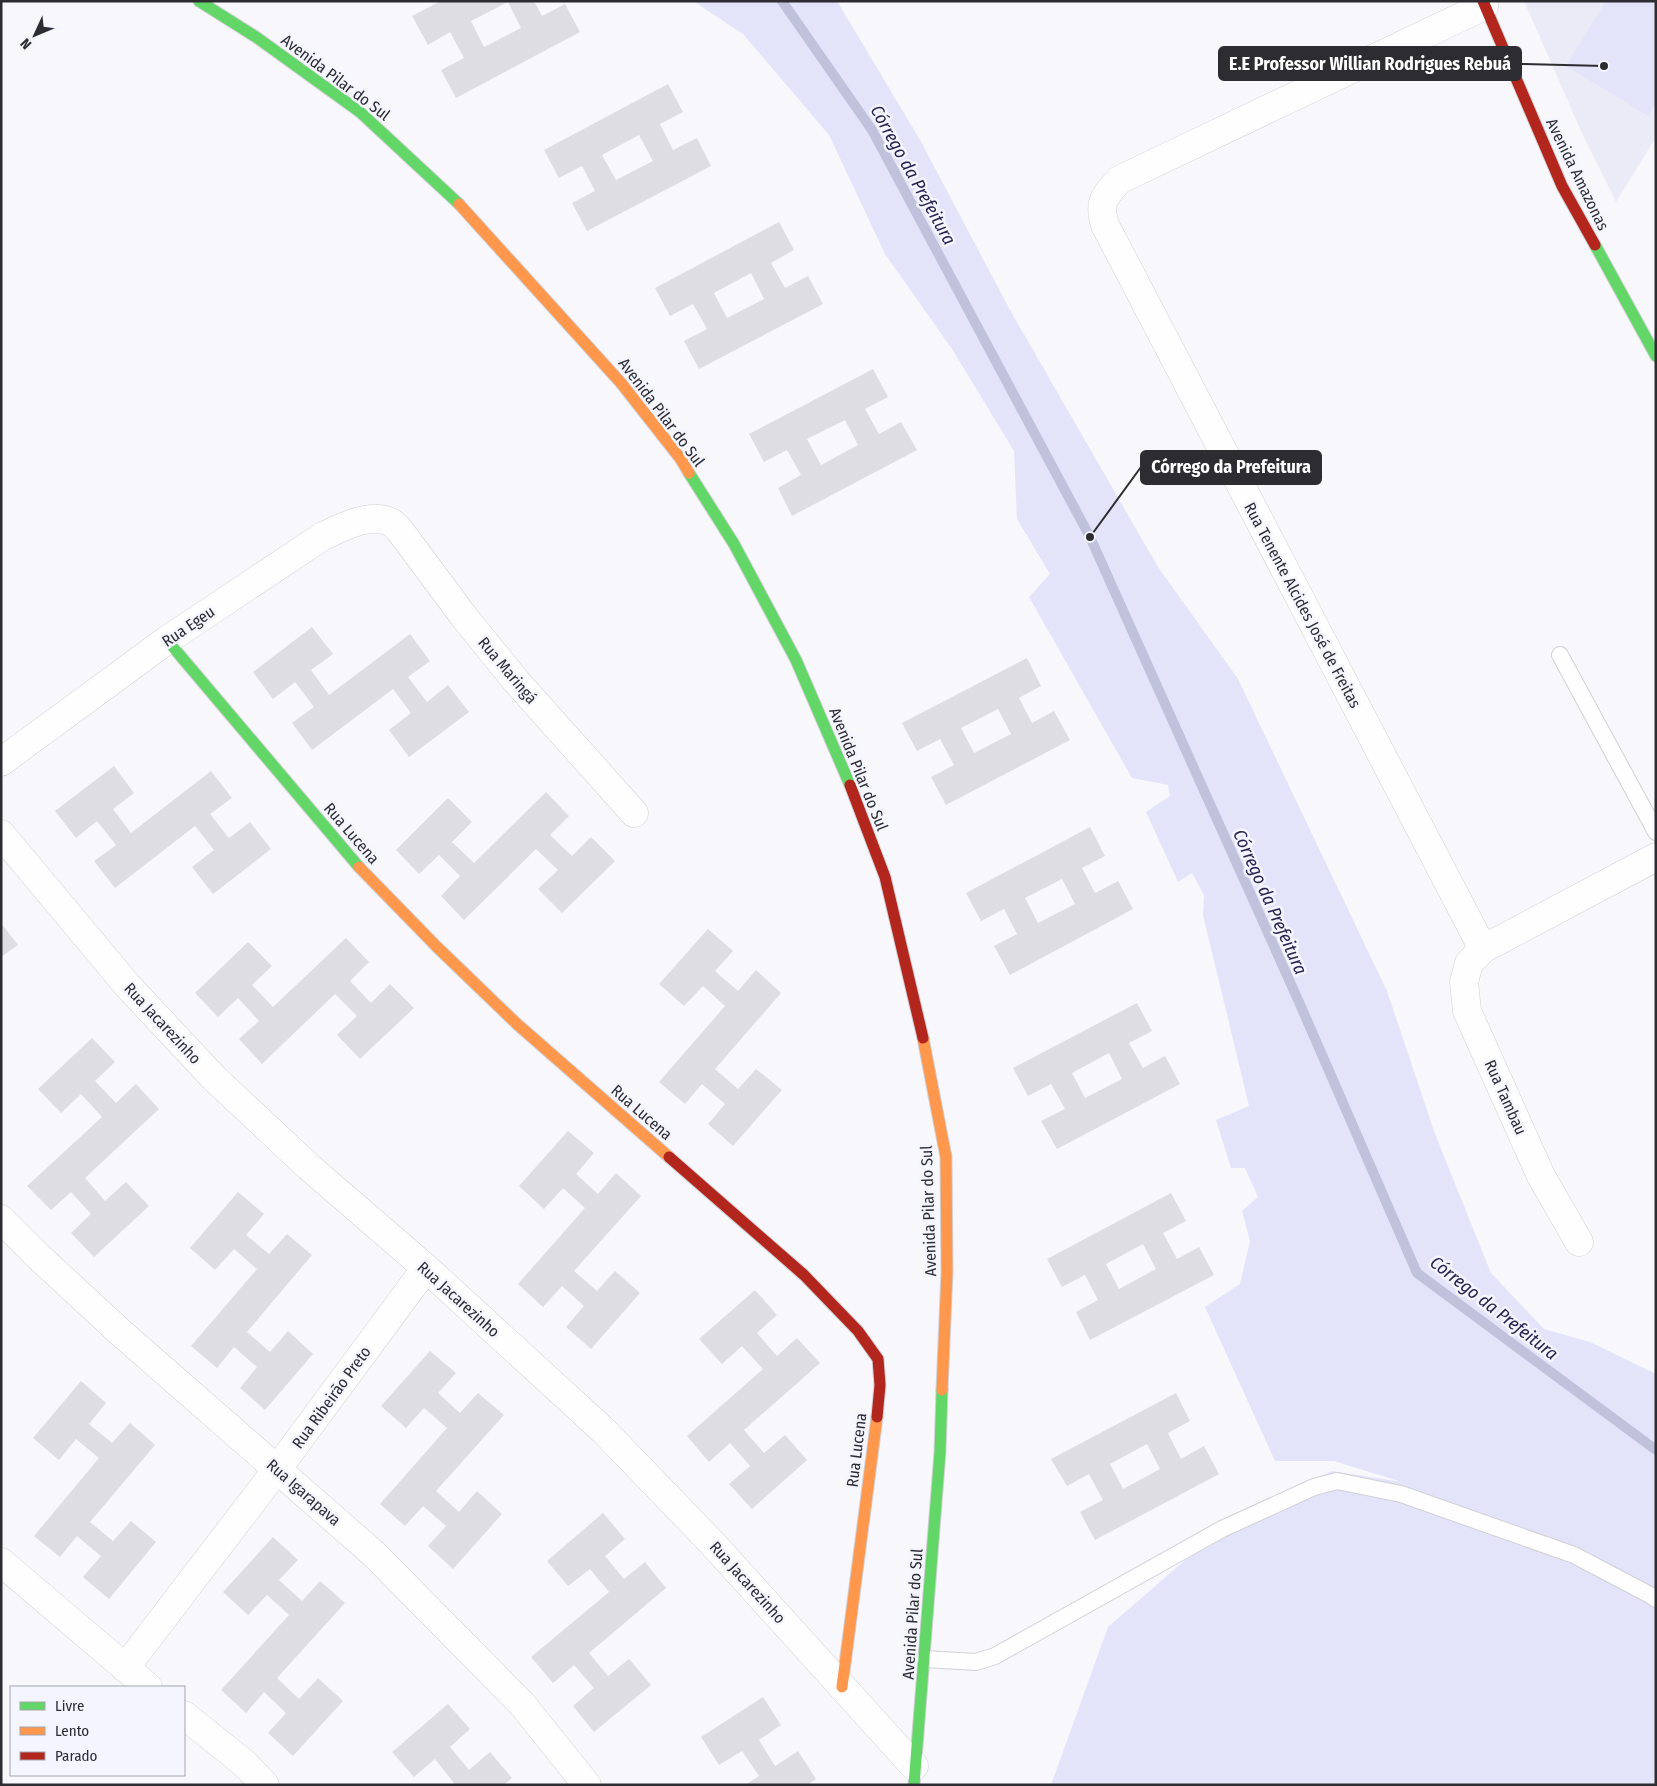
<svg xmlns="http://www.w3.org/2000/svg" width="1657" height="1786" viewBox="0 0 1657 1786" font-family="'Fira Sans Condensed',sans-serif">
<rect width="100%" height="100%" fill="#f7f7fc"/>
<polygon fill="#eaebf7" points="1524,1 1656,1 1656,137 1616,202 1581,131"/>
<g fill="#e3e4fa">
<polygon points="693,1 837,1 919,138 1010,310 1158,567 1238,679 1387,991 1435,1134 1491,1273 1544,1329 1590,1342 1656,1374 1656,1785 1051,1785 1108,1627 1184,1561 1263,1506 1332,1471 1402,1482 1334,1461 1275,1461 1205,1307 1240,1284 1250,1241 1242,1211 1258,1197 1245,1168 1231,1168 1216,1120 1249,1106 1203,915 1204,895 1192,873 1178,882 1146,812 1170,796 1168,785 1132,778 1029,597 1050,574 1017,519 1014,451 952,349 885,254 829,135 743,34"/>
<polygon points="1606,1 1656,1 1656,102 1648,116 1566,66"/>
</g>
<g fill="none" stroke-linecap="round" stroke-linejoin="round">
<polyline stroke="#c0c2dc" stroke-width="10" points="782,1 872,130 1090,537 1299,1002 1417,1273 1656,1450"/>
</g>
<g fill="#dedee2" fill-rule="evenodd">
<path d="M441,1H534L542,16L565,4L580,32L456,98L441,70L464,58L450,32L428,45L412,16ZM508,2L521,28L484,47L471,21Z"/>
<path d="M668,84L683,112L660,124L673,150L697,138L711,166L587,231L572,203L595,191L582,166L559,178L544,150ZM639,135L653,161L616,180L602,155Z"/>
<path d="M779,222L794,250L771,263L785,288L808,276L823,304L699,369L684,341L707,329L693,304L670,316L655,288ZM751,273L764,299L727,318L714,293Z"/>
<path d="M873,369L888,397L865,409L879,434L901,422L917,450L792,516L778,488L801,475L787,450L764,462L749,434ZM845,420L858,445L821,465L807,439Z"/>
<polygon points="312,627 333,654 311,670 329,695 410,634 430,661 408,677 427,702 448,685 469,712 409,757 389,730 411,713 393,689 312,750 292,723 314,707 295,682 273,699 253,672"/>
<path d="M1027,658L1041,686L1019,698L1032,723L1054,711L1070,740L946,805L931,777L954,765L940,739L917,751L902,723ZM998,709L1011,734L974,753L961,728Z"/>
<polygon points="114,766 134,793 113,809 131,833 211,771 232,798 210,814 229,838 250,822 271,849 213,894 192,867 214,850 195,826 115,888 94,861 116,845 97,821 76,838 55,811"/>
<polygon points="546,792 569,816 550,835 572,856 591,837 615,861 562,913 538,889 558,870 536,849 464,920 441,896 460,876 439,855 419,874 396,850 448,798 472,822 452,842 474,863"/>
<path d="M1090,827L1105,856L1082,868L1095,893L1118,881L1133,909L1010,975L994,946L1017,934L1004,909L981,921L966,893ZM1062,879L1075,904L1038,923L1025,898Z"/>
<polygon points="1,923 18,945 1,957"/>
<polygon points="708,929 733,951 715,971 738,991 756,970 781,993 715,1069 738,1089 756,1069 782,1090 733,1146 708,1124 725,1104 702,1084 685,1104 659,1082 725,1006 703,986 684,1006 659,984"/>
<polygon points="346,938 369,962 350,981 371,1003 390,984 414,1008 360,1059 337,1035 357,1016 335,994 262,1064 239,1039 259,1021 238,998 218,1017 195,993 248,942 272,966 252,985 273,1007"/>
<path d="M1137,1003L1152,1031L1129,1043L1143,1068L1165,1056L1180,1084L1057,1149L1041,1121L1065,1109L1051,1084L1028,1096L1013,1068ZM1109,1053L1122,1079L1085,1098L1072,1073Z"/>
<polygon points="92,1038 115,1062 95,1081 116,1103 136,1084 159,1109 85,1178 105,1201 126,1182 149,1206 94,1257 71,1233 91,1214 71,1192 51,1210 27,1186 102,1117 81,1094 61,1113 38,1089"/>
<polygon points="568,1131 594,1153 576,1174 598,1194 616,1173 641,1196 574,1271 597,1291 615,1271 640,1293 591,1349 566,1327 584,1306 562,1286 543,1307 518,1284 585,1208 563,1188 544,1209 519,1186"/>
<polygon points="238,1192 264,1214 246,1235 269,1254 287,1234 312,1255 247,1332 270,1352 288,1331 313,1354 265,1410 240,1388 257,1367 234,1347 217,1368 191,1346 257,1269 234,1249 215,1270 190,1248"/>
<path d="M1171,1193L1186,1221L1163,1233L1177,1259L1199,1247L1214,1275L1090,1340L1076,1312L1098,1300L1085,1275L1062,1287L1047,1259ZM1143,1244L1156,1269L1119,1289L1106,1264Z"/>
<polygon points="755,1290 777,1315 757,1333 777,1356 797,1338 820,1363 744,1430 764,1453 785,1435 807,1460 752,1509 729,1484 750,1466 730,1443 709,1462 687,1436 763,1369 742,1346 722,1364 699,1339"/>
<polygon points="430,1351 456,1373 438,1393 460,1413 478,1393 504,1415 436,1491 459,1512 477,1491 502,1514 453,1569 428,1546 446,1526 423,1506 405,1526 380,1504 447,1428 424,1408 406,1428 381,1406"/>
<polygon points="81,1381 106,1403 89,1424 112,1443 130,1423 155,1445 90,1522 113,1541 131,1521 156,1542 109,1599 83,1577 101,1556 77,1536 60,1557 34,1536 99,1458 76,1439 59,1460 33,1438"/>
<path d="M1176,1393L1190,1421L1168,1433L1181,1459L1204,1446L1219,1474L1095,1540L1080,1512L1103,1500L1089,1474L1067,1486L1051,1459ZM1147,1444L1160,1469L1123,1489L1110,1464Z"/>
<polygon points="603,1513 625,1539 605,1556 624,1579 645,1562 666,1588 589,1653 608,1676 629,1659 651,1685 594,1732 573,1706 594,1688 574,1665 553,1683 531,1657 609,1592 590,1569 568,1586 547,1561"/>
<polygon points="273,1537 298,1560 279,1580 302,1601 320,1581 345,1603 277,1678 299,1699 318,1678 343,1701 293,1756 268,1733 286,1713 264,1692 246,1713 221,1690 289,1615 267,1595 248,1615 223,1592"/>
<polygon points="763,1697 781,1725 759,1740 775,1766 798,1751 816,1779 807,1785 745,1785 759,1776 742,1751 719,1765 701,1737"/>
<polygon points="448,1704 470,1729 450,1747 469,1770 490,1752 512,1778 504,1785 452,1785 454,1783 435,1759 414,1777 392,1752"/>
</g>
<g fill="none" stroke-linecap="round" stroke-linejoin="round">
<defs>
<g id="lane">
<polyline points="1560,655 1656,832"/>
<polyline points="925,1659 976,1662 995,1656 1222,1529 1314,1487 1337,1481 1401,1494 1574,1555 1652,1596 1656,1599"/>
</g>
<g id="street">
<path d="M1,762L167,640L323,536C342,528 367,513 388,521C392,522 395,526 398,528L465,618L516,681L634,813"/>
<polyline points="1,834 127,985 214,1078 309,1167 426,1268 604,1431 713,1544 914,1766"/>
<path d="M1483,949L1105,225C1098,202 1104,197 1119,180L1484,6"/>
<polyline points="1,1219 39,1257 120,1332 374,1554 522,1704 587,1785"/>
<polyline points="1579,1242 1541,1176 1467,1011 1464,982 1469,963 1483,949 1656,857"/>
<polyline points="1,1562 148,1687"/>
<polyline points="125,1668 278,1468 426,1268"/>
<polyline points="184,1715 245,1764 265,1785"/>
</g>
<g id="fast">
<polyline points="199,1 256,37 360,112 459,204"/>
<polyline points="1595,245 1656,356"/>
<polyline points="689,473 734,544 796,660 850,785"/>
<polyline points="167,640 359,867"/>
<polyline points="914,1785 940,1452 942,1390"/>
</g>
<g id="slow">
<polyline points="459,204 621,383 680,458 689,473"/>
<polyline points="359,867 437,947 517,1024 669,1157"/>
<polyline points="923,1038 946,1157 947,1272 942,1390"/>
<polyline points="842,1687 877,1417"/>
</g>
<g id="jam">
<polyline points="1483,1 1562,186 1595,245"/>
<polyline points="850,785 885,877 923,1038"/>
<polyline points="669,1157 804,1275 858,1331 878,1359 880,1385 877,1417"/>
</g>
</defs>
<use href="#lane" stroke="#d1d1d5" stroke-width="18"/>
<use href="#street" stroke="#d1d1d5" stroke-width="29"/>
<use href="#fast" stroke="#d1d1d5" stroke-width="13"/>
<use href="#slow" stroke="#d1d1d5" stroke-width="13"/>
<use href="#jam" stroke="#d1d1d5" stroke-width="13"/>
<use href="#lane" stroke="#fefeff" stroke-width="16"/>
<use href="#street" stroke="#fefeff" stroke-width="28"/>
<use href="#fast" stroke="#63d668" stroke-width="11"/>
<use href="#slow" stroke="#ff974d" stroke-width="11"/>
<use href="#jam" stroke="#b3261e" stroke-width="11"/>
</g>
<g text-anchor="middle" stroke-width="5" stroke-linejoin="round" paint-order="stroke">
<g font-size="16" fill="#2d2d31" stroke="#f4f5ff">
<text transform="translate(336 77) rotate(37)" y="6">Avenida Pilar do Sul</text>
<text transform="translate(1578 174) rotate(64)" y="6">Avenida Amazonas</text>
<text transform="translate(662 412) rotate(53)" y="6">Avenida Pilar do Sul</text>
<text transform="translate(1303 605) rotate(62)" y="6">Rua Tenente Alcides José de Freitas</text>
<text transform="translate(188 626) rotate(-34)" y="6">Rua Egeu</text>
<text transform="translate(508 670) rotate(50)" y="6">Rua Maringá</text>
<text transform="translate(859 769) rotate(68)" y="6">Avenida Pilar do Sul</text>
<text transform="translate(352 833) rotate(49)" y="6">Rua Lucena</text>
<text transform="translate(163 1023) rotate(47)" y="6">Rua Jacarezinho</text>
<text transform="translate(1506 1097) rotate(66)" y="6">Rua Tambau</text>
<text transform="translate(642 1112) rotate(41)" y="6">Rua Lucena</text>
<text transform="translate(928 1211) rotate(-92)" y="6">Avenida Pilar do Sul</text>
<text transform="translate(459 1299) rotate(42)" y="6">Rua Jacarezinho</text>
<text transform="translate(331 1397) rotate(-54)" y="6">Rua Ribeirão Preto</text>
<text transform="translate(856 1450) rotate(-83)" y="6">Rua Lucena</text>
<text transform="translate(304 1492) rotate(41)" y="6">Rua Igarapava</text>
<text transform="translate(748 1582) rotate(48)" y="6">Rua Jacarezinho</text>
<text transform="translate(912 1614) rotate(-86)" y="6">Avenida Pilar do Sul</text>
</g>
<g font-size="18" font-style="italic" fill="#262552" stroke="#f4f5ff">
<text transform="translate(913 175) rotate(61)" y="6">Córrego da Prefeitura</text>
<text transform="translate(1270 902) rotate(66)" y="6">Córrego da Prefeitura</text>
<text transform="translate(1494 1308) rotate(38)" y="6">Córrego da Prefeitura</text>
</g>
</g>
<path fill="none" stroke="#2d2d31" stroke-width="2" d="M1604 66L1521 64M1090 537L1141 467"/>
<g fill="#2d2d31" stroke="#f4f5ff" stroke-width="2">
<circle cx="1604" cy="66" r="5"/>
<circle cx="1090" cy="537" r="5"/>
</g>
<g fill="#2d2d31" stroke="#2d2d31" stroke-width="2">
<rect x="1219" y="47" width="302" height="33" rx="5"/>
<rect x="1141" y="451" width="180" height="33" rx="5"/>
</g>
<g font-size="18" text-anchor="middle" font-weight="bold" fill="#fff">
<text x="1370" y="70">E.E Professor Willian Rodrigues Rebuá</text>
<text x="1231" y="473">Córrego da Prefeitura</text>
</g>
<rect width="1657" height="1786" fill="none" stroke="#2d2d31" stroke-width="5"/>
<rect x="10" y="1686" width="175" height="90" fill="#f4f5ff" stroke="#a4a5ad"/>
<rect x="20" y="1702" width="25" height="8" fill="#63d668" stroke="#a4a5ad"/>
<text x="55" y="1711" font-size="15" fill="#2d2d31">Livre</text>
<rect x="20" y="1727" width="25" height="8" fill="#ff974d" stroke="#a4a5ad"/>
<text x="55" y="1736" font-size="15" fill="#2d2d31">Lento</text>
<rect x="20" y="1752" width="25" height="8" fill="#b3261e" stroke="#a4a5ad"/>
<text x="55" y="1761" font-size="15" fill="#2d2d31">Parado</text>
<g transform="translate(35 35) rotate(226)" stroke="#f4f5ff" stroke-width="4" paint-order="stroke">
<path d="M0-4L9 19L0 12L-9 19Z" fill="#2d2d31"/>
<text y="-8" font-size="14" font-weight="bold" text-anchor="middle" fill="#2d2d31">N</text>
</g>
</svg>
